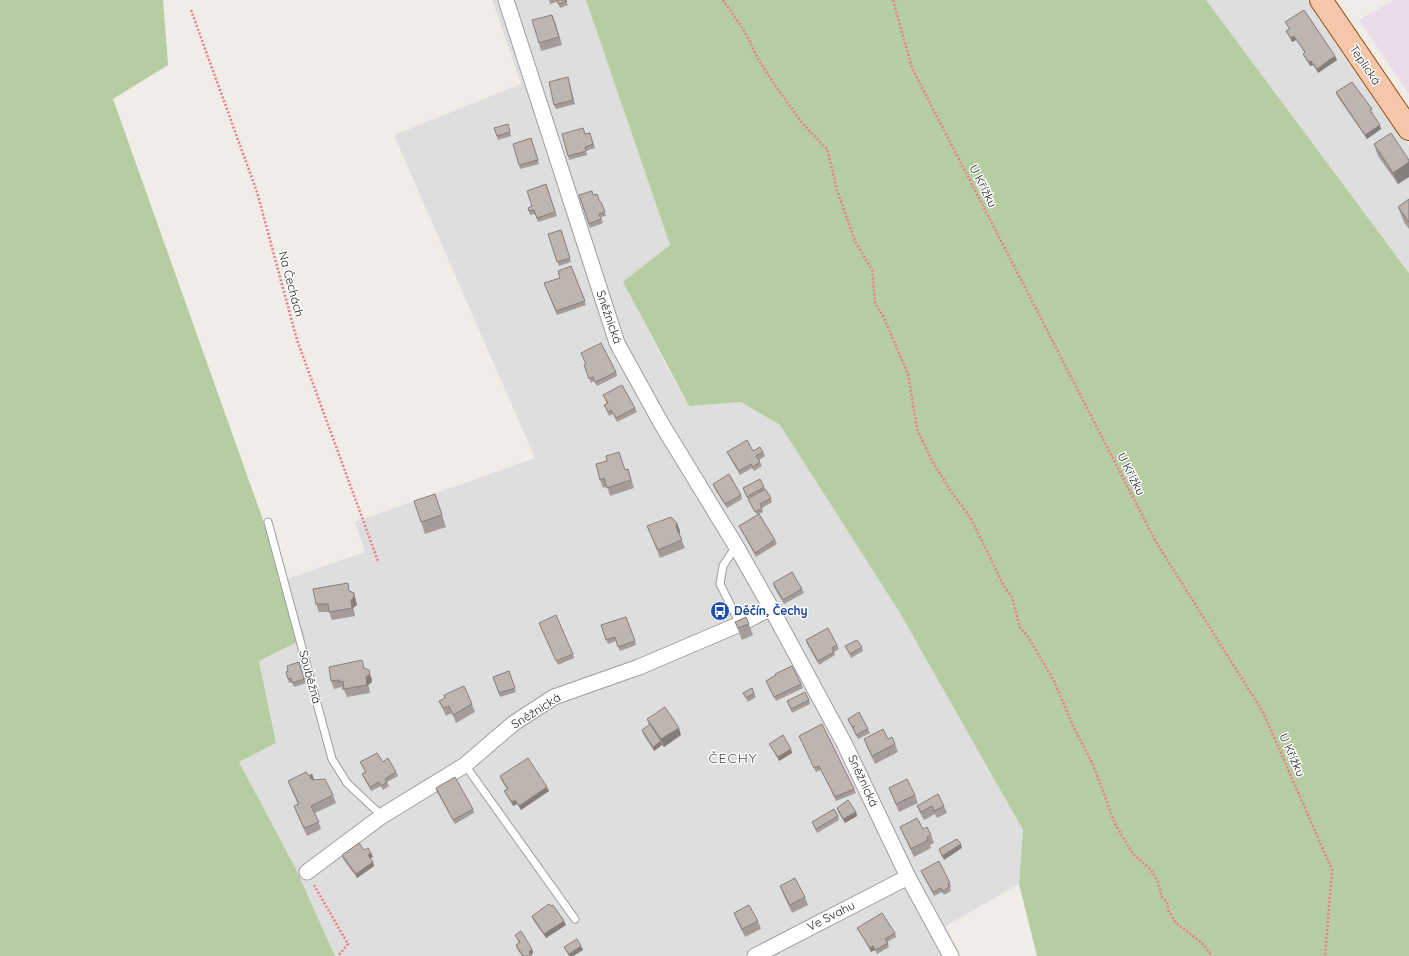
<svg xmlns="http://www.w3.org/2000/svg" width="1409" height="956" viewBox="0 0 1409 956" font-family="Quicksand,sans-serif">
<rect width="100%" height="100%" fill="#f0ece8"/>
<g fill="#dfdede">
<polygon points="492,0 586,0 670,245 624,283 665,364 689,406 741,402 780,425 900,613 1023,830 1019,884 944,927 960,956 335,956 295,867 239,762 276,743 259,661 284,580 365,552 355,522 535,458 394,135 521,84"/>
<polygon points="1206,0 1308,0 1313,8 1409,146 1409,273"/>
</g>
<polygon fill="#e9dbe9" points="1394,0 1409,0 1409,94 1359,20"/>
<g fill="#b6cca1">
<polygon points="0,0 163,0 168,65 113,99 305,638 259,661 276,743 239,762 295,867 335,956 0,956"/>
<polygon points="586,0 1206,0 1409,273 1409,956 1037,956 1019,884 1023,830 900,613 780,425 741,402 689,406 623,282 670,245"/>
</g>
<polygon fill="#ddd" points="724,548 752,598 742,613 723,626 695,565"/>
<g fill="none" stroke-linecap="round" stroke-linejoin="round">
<defs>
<g id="service">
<polyline points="268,522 332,759 347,783 382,816"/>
<polyline points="736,546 723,566 720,584 740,624"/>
<polyline points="465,765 575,919"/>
</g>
<g id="minor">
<polyline points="506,0 617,343 661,423 736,546 771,608 844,743 908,877 951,956"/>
<polyline points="307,872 382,816 465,765 514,723 554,697 639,667 740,624 771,608"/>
<polyline points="755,956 908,877"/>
</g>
<polyline id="primary" points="1321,0 1409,129"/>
</defs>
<use href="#service" stroke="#9e9e9e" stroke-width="9"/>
<use href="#minor" stroke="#9e9e9e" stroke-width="17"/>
<use href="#primary" stroke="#924c0c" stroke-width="24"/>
<g stroke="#ef7b85" stroke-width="2.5" stroke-dasharray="2 2" stroke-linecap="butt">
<polyline points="723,0 745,32 758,59 779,91 802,123 827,149 837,190 855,241 872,270 875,303 883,316 908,374 917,429 931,459 950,490 970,517 1005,588 1012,597 1020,628 1027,635 1054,681 1074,728 1092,762 1115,824 1133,854 1150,869 1158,882 1162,897 1167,902 1169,912 1176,923 1202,943 1212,956"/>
<polyline points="893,0 912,68 1156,542 1263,712 1332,870 1325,956"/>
<polyline points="191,10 257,192 297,340 378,561"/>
<polyline points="314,885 348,944 338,956"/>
</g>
<use href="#service" stroke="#fff" stroke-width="7"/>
<use href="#minor" stroke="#fff" stroke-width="15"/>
<use href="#primary" stroke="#f5c6a9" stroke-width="22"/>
</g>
<g fill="#a39c98">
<polygon points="549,0 566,0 568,5 560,8 557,2 550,4"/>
<polygon points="552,15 562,45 541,51 539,43"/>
<polygon points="1285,22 1335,56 1337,60 1318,73 1313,65 1310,66 1305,58 1303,54 1305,53 1296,40 1292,42 1288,35 1286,31 1289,29"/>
<polygon points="569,81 575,104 556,109 554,105"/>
<polygon points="1336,92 1373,113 1372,114 1381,129 1367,139 1337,96"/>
<polygon points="494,128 509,128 511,136 498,140"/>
<polygon points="590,133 595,148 586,151 587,155 569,160 568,156 585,134"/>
<polygon points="531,138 539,164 520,169 519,165"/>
<polygon points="1374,144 1409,160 1409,177 1398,184 1378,156"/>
<polygon points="546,184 557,216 538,222 535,214 530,215 528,208 532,206"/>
<polygon points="579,195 594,195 600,202 601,202 606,216 601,217 603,223 590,228"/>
<polygon points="1409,199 1409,229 1404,222 1398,207"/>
<polygon points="561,230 571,262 559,266 548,234"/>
<polygon points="571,266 586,305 557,315 544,283 560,278"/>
<polygon points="581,353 616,372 617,376 597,386 594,381 591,383 584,365 586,364"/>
<polygon points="603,395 635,408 637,412 617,422 613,414 609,416 606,409 604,405 607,404"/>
<polygon points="753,451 763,452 765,456 759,460 762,466 754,471 752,468 740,475 729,456 727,452"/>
<polygon points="619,452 625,470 628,469 634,488 610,496 607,486 603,488 600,480 607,461"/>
<polygon points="760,479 765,489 771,498 772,502 762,508 763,512 759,514 775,540 777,544 756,557 741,530 739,526 757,515 749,501 743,488"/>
<polygon points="713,484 741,495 742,499 727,508 714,488"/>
<polygon points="435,494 446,527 425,534 421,522"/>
<polygon points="677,523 680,531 679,534 685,548 660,558 647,526"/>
<polygon points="773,583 802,589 804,593 784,604 774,587"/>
<polygon points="350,591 354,593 357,605 353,608 355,616 332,620 329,612 319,612 316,604"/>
<polygon points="626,617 636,645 620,651 616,641 608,644 601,625"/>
<polygon points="746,617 753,635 742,640 735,622"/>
<polygon points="539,623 573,654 574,658 558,665"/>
<polygon points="806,640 837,645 839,649 834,652 835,655 819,665 807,644"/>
<polygon points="845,646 862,647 863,651 851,658"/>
<polygon points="299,662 306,683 294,687 292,682 289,683 286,672 288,671"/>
<polygon points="365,668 372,678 372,682 368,685 370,693 347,697 344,690 342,690 342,687 334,689 331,681"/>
<polygon points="509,671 516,692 500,697 493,677"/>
<polygon points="766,681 801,684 803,688 776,701"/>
<polygon points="743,693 754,693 756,697 748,702 745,697"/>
<polygon points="809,700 810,704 792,713 787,701"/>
<polygon points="439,701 472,704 475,712 456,723 452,713 446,716"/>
<polygon points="647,719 681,735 664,747 662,745 654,751 643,734 642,730 649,725"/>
<polygon points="848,719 868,729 870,733 858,739"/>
<polygon points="799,736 854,789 856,793 836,801 821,770 816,772"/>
<polygon points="864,739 888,739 895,744 898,752 875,764 867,747"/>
<polygon points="769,744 791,749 792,753 779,761 771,747"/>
<polygon points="360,762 383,762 396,772 398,776 387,782 389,786 383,790 381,786 371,791 364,778 362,774 365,772"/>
<polygon points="312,774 314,780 333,795 336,803 315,813 321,829 307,836 297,814 294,806 298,804 291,789 288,781 309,776"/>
<polygon points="500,776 549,791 521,810 517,804 513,806 506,795 504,791 507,789 501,780"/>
<polygon points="436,788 473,809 474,813 455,824 437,792"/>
<polygon points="889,788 915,795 918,803 899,812"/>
<polygon points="917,806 944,806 947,813 937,818 935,814 924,820 920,813"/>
<polygon points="837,808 856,812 857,816 845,823 838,812"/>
<polygon points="838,816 839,820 817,833 812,822"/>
<polygon points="900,827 923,829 931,835 934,843 930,845 931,848 914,857 903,834"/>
<polygon points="364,850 371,853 373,857 370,858 374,866 357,878 343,859 342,855"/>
<polygon points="921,871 950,883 951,887 950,888 951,891 944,895 942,892 934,896 923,875"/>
<polygon points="780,886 805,897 808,905 792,913 783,894"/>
<polygon points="734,913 758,921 761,929 745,937 737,921"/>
<polygon points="532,916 566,925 546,938 533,920"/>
<polygon points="857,928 895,933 896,937 887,942 889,947 877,954 875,950 871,952 859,931"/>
<polygon points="515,935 532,949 533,953 531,955 532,956 522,956 517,949 516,945 519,943"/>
<polygon points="581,946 583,950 573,956 569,956 566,951 564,947"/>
</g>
<g fill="#857f7c">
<polygon points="552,15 555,22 562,45 559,37"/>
<polygon points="1294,36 1296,40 1292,42 1291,38"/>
<polygon points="1335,56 1337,60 1318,73 1317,69"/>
<polygon points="1311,61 1313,65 1310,66 1309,62"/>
<polygon points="1380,125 1381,129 1367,139 1365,135"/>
<polygon points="1409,162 1409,177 1398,184 1393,173"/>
<polygon points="677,523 680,531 679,535 676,527"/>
<polygon points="354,593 357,605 353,608 355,616 352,608 351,600"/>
<polygon points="369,670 372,682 368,685 370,693 367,685 366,677"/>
<polygon points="679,728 681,735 664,747 661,739"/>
<polygon points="661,741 662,745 654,751 653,747"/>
<polygon points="791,749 792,753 779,761 778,757"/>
<polygon points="312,774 315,782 310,778"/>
<polygon points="547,787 549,791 521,810 519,806"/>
<polygon points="515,800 517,804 513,806 512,802"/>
<polygon points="856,812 857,816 845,823 843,819"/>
<polygon points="961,844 962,848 944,860 942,856"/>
<polygon points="371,853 373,857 369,859 368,855"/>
<polygon points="373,862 374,866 357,878 356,874"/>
<polygon points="564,921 566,925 546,938 544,934"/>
<polygon points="581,946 583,950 573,956 570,956 569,954"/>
<polygon points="873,946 875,950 871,952 870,948"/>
<polygon points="532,949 533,953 530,956 529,952"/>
</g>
<g fill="#beb5b1" stroke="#857f7c">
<polygon points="557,0 566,0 567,1 559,4"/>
<polygon points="1304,10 1335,56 1317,69 1311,61 1309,62 1303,54 1305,52 1294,36 1291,38 1286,31 1290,29 1285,22"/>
<polygon points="552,15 559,37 539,43 532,20"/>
<polygon points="568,77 573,100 554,105 549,82"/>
<polygon points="1352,82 1372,109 1370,110 1380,125 1365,135 1336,92"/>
<polygon points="508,124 510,132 497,136 494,128"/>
<polygon points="583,128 585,134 590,133 593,144 585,147 586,151 568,156 562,134"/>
<polygon points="1391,133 1409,160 1409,162 1393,173 1374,144"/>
<polygon points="531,138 538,160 519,165 513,144"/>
<polygon points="546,184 555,212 537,218 534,210 529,211 528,208 532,206 527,191"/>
<polygon points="592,191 593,195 597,194 600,202 601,202 605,212 599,214 601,219 589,224 579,195"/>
<polygon points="1409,199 1409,222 1398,207"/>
<polygon points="561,230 570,258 557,262 548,234"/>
<polygon points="571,266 585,301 556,311 544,283 560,278 558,271"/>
<polygon points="601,343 616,372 595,382 593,377 589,379 584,365 586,364 581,353"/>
<polygon points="622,385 635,408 616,418 611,410 608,412 604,405 608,403 603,395"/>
<polygon points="747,440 753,451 760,447 763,452 756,456 760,462 753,467 751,464 739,471 727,452"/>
<polygon points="619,452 625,470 628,469 631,480 607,488 604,478 600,480 596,464 607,461 606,456"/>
<polygon points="729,474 741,495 725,504 713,484"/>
<polygon points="760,479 764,487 747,497 743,488"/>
<polygon points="765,489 771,498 760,504 762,508 755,512 748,499"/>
<polygon points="435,494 442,515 421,522 414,501"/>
<polygon points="759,514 775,540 755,553 739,526"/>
<polygon points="671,517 677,523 676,527 682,540 658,550 647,526"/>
<polygon points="792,572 802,589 783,600 773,583"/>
<polygon points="348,583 349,591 354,593 354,597 351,600 352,608 329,612 328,604 316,604 313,589"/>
<polygon points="556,615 573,654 556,661 539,623"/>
<polygon points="626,617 635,641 618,647 615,637 606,640 601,625"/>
<polygon points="746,617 749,624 738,628 735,622"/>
<polygon points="828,628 837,645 832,648 834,652 818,661 806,640"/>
<polygon points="857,640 862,647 850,654 845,646"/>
<polygon points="362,660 364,668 369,670 370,674 366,677 367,685 344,689 343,681 340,682 339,680 331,681 329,667"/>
<polygon points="299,662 304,679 292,683 291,678 288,679 286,672 288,671 287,666"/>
<polygon points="792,666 801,684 774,697 766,681 776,675 775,674"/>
<polygon points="509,671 515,688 499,693 493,677"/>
<polygon points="464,686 472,704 453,715 449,706 443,708 439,701 445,698 444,695"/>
<polygon points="752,688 754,693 746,698 743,693"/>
<polygon points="805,692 809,700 791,709 787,701"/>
<polygon points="665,707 679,728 661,739 647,719"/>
<polygon points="859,712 868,729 856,735 853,728 855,726 852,727 848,719"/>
<polygon points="650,724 661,741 653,747 642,730"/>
<polygon points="822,724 854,789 835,797 819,766 814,768 799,736"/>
<polygon points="883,729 888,739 892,737 895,744 872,756 864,739"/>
<polygon points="783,735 791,749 778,757 769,744"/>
<polygon points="377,753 383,762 388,758 396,772 385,779 387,782 381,786 379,782 370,787 362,774 366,772 360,762"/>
<polygon points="528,758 547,787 519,806 515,800 512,802 504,791 508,789 500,776"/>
<polygon points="306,772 309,776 312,774 310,778 314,780 325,779 333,795 311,806 319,822 304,828 294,806 299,804 288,781"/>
<polygon points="455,777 473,809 453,820 436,788"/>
<polygon points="907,779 915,795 896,804 889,788"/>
<polygon points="938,794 944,806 934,811 932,806 921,812 917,806"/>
<polygon points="848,800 856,812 843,819 837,808"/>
<polygon points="834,809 838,816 816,829 812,822"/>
<polygon points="917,818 923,829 927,827 931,835 927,837 928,840 911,849 900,827"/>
<polygon points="957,839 961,844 942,856 939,849"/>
<polygon points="359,843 364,850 368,848 371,853 368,855 373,862 356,874 342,855"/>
<polygon points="939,861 950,883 948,884 949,887 943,891 941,888 933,892 921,871"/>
<polygon points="795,878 805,897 790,905 780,886"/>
<polygon points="549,904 551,906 553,905 564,921 544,934 532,916"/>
<polygon points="749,905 758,921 742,929 734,913"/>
<polygon points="882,913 895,933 885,939 888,943 876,950 873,946 870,948 857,928"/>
<polygon points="521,931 532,949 529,952 531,956 523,956 516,945 520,942 515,935"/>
<polygon points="577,939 581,946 569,954 564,947"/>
</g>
<defs>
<symbol id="bus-disc" viewBox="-11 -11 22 22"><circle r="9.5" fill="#1a4fb4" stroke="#fff"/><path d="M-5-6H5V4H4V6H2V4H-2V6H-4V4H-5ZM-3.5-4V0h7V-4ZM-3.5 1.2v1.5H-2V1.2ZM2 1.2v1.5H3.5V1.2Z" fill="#fff"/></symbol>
</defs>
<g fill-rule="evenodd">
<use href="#bus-disc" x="709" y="600" width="22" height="22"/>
</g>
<g text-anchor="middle" stroke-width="3" stroke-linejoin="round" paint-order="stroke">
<g font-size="12" fill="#212121" stroke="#fff">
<text transform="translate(1365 65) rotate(56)" y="4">Teplická</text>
<text transform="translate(983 186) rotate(63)" y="4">U Křížku</text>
<text transform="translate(291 284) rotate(75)" y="4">Na Čechách</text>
<text transform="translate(609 317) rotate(71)" y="4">Sněžnická</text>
<text transform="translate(1131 474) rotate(63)" y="4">U Křížku</text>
<text transform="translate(310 677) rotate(75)" y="4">Souběžná</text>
<text transform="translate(536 711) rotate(-32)" y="4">Sněžnická</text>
<text transform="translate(1292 755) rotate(66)" y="4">U Křížku</text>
<text transform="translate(863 781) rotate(65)" y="4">Sněžnická</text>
<text transform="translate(831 916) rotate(-27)" y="4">Ve Svahu</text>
</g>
<g font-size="12" font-weight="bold" fill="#164399" stroke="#fff" text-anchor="start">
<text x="734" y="615">Děčín, Čechy</text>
</g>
<g font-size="14" letter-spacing="1" fill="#545454" stroke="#fff">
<text x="733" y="763">ČECHY</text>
</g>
</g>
</svg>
